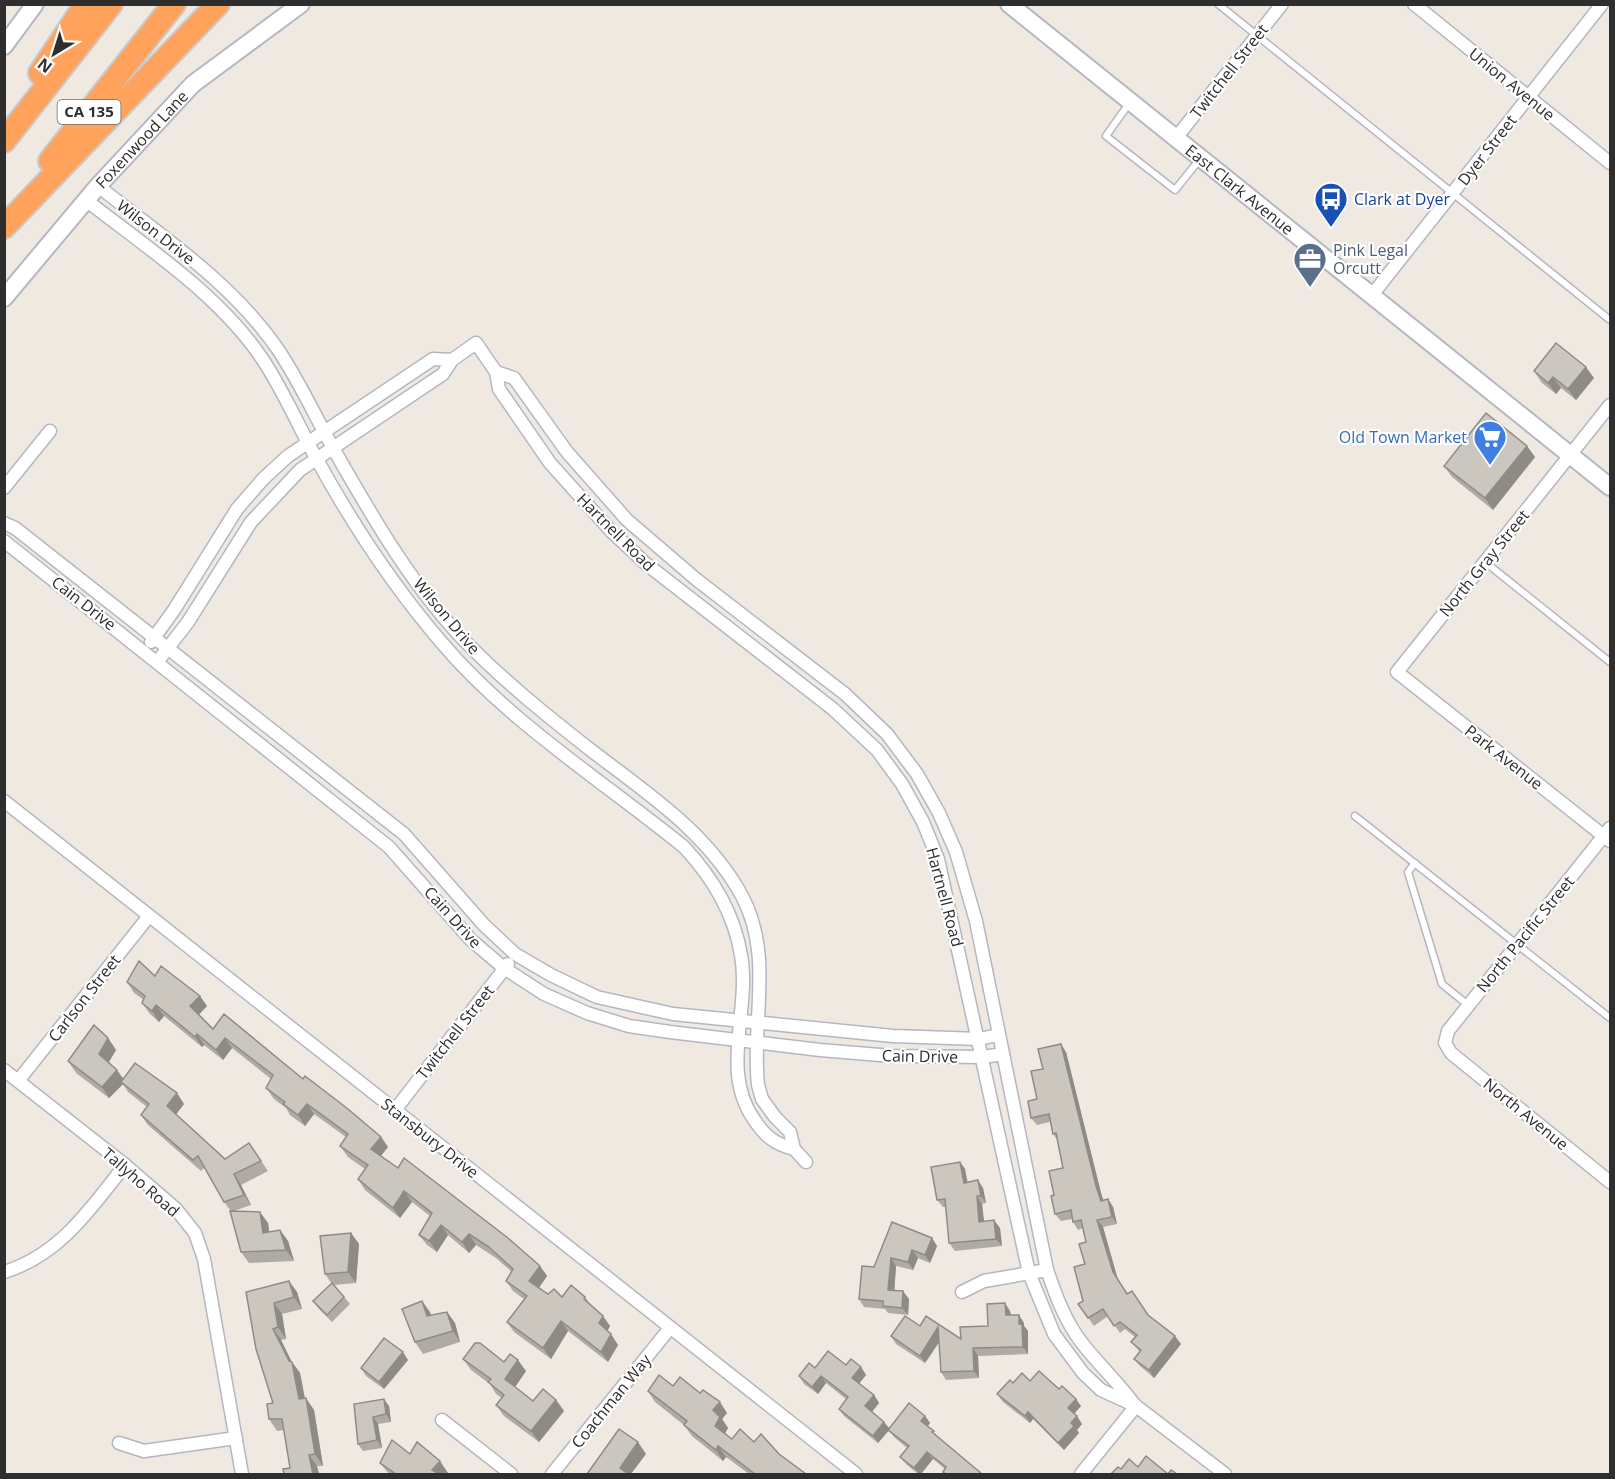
<svg xmlns="http://www.w3.org/2000/svg" width="1615" height="1479" viewBox="0 0 1615 1479" font-family="'Open Sans',sans-serif">
<rect width="100%" height="100%" fill="#efe9e1"/>
<g fill="none" stroke-linecap="round" stroke-linejoin="round">
<defs>
<g id="lane">
<polyline points="1218,4 1610,320"/>
<polyline points="1130,102 1106,136 1175,190 1200,159"/>
<polyline points="1485,562 1610,662"/>
<polyline points="1355,816 1610,1018"/>
<polyline points="1415,863 1408,872 1442,984 1468,1005"/>
</g>
<g id="street">
<polyline points="1414,4 1610,163"/>
<polyline points="1176,138 1282,4"/>
<path d="M98,186C161,236 233,283 279,351C299,381 315,416 333,448C370,513 409,581 460,636C501,679 546,715 592,751C648,794 707,832 742,896C774,956 751,1021 758,1085L762,1099L775,1117L790,1132L794,1149L806,1162"/>
<path d="M86,200C147,248 220,295 263,360C283,390 298,425 315,456C351,522 393,586 442,643C509,722 604,782 684,847C713,878 734,913 741,955C751,1010 719,1072 755,1121C766,1137 775,1144 794,1149"/>
<polyline points="1372,295 1602,4"/>
<path d="M496,372L514,378L567,452L627,520L697,580L845,694L887,734L917,774L939,813L956,852L976,921L1047,1270C1056,1296 1065,1321 1082,1343C1098,1364 1118,1382 1134,1404"/>
<polyline points="1610,405 1397,672 1610,841"/>
<polyline points="4,488 50,431"/>
<polyline points="4,523 15,528 404,834 484,925 515,954 551,975 597,997 673,1014 893,1036 979,1039 998,1035"/>
<polyline points="4,541 389,847 471,940 504,968 544,994 587,1013 629,1026 670,1032 820,1050 892,1056 983,1057 1003,1054"/>
<polyline points="151,642 174,610 237,509 263,479 288,456 433,359 452,360"/>
<polyline points="158,661 188,622 251,522 300,470 443,374 452,360 476,343 496,372 499,389 550,463 611,531 645,563 833,709 877,750 902,784 923,822 938,859 1029,1273 1054,1334 1083,1373 1101,1390 1136,1406 1225,1474"/>
<polyline points="4,801 856,1474"/>
<polyline points="1610,828 1448,1031 1445,1043 1451,1053 1610,1182"/>
<polyline points="4,1070 125,1165 176,1209 195,1233 204,1259 242,1474"/>
<polyline points="18,1081 149,916"/>
<polyline points="395,1110 508,964"/>
<path d="M4,1272C60,1255 91,1208 125,1165"/>
<polyline points="962,1292 984,1281 1047,1270"/>
<polyline points="442,1420 511,1474"/>
<polyline points="119,1443 144,1451 236,1438"/>
<polyline points="552,1474 670,1328"/>
<polyline points="1081,1474 1136,1406"/>
</g>
<g id="secondary">
<path id="s1" d="M1009,4L1610,487"/>
<polyline points="4,46 35,4"/>
<path id="s2" d="M4,298L98,186L193,84L301,4"/>
</g>
<g id="highway">
<polyline points="40,73 86,4"/>
<polyline points="4,141 111,4"/>
<polyline points="50,161 174,4"/>
<polyline points="4,227 218,4"/>
</g>
</defs>
<use href="#lane" stroke="#b4b7c1" stroke-width="9"/>
<use href="#street" stroke="#b4b7c1" stroke-width="15"/>
<use href="#secondary" stroke="#b4b7c1" stroke-width="20"/>
<use href="#highway" stroke="#c9c9c9" stroke-width="26"/>
<use href="#lane" stroke="#fff" stroke-width="6"/>
<use href="#street" stroke="#fff" stroke-width="12"/>
<use href="#secondary" stroke="#fff" stroke-width="16"/>
<use href="#highway" stroke="#ffa35c" stroke-width="22"/>
</g>
<g fill="#afaba4">
<polygon points="1534,371 1594,378 1576,400 1561,388 1556,394 1542,383"/>
<polygon points="1535,457 1493,510 1452,477 1444,466"/>
<polygon points="155,976 207,1006 199,1015 213,1029 303,1079 381,1137 388,1147 381,1156 540,1266 547,1276 539,1288 548,1294 562,1297 585,1297 591,1305 610,1326 607,1331 618,1345 608,1362 568,1331 551,1359 514,1332 507,1322 524,1299 513,1291 506,1281 512,1272 496,1258 476,1245 469,1253 448,1235 437,1252 427,1245 419,1235 430,1216 412,1202 400,1218 365,1190 358,1179 365,1169 348,1157 340,1146 346,1137 314,1114 305,1126 290,1115 286,1108 274,1099 266,1088 271,1079 232,1048 223,1060 204,1045 202,1047 164,1016 159,1022 150,1014 142,1003 144,1000 134,993 127,982"/>
<polygon points="108,1038 116,1050 109,1062 123,1079 184,1104 176,1114 225,1159 249,1143 268,1171 241,1185 251,1205 234,1211 268,1223 269,1232 280,1230 288,1241 294,1261 249,1263 241,1252 231,1211 224,1202 205,1167 201,1171 148,1125 141,1115 147,1107 128,1092 123,1084 109,1098 76,1073 68,1061"/>
<polygon points="1066,1052 1101,1193 1103,1200 1108,1199 1113,1207 1117,1224 1103,1227 1118,1280 1128,1294 1148,1315 1181,1344 1154,1378 1140,1366 1134,1359 1140,1352 1131,1342 1135,1337 1125,1329 1120,1333 1108,1316 1094,1326 1078,1304 1083,1301 1086,1242 1083,1228 1078,1230 1073,1222 1072,1219 1061,1221 1055,1214 1054,1195 1063,1168 1058,1141 1053,1134 1050,1122 1037,1125 1031,1118 1037,1099"/>
<polygon points="960,1162 965,1169 967,1182 983,1188 986,1203 982,1204 984,1222 1000,1228 1002,1246 955,1251 949,1243 946,1207 943,1207 937,1200"/>
<polygon points="351,1233 359,1244 356,1283 334,1285 350,1304 332,1322 319,1309 313,1301 332,1284 325,1274"/>
<polygon points="932,1238 937,1246 930,1263 918,1258 913,1270 896,1266 894,1290 909,1299 908,1315 888,1313 885,1309 864,1307 859,1299 874,1267"/>
<polygon points="246,1292 297,1292 302,1309 282,1314 286,1339 281,1340 292,1362 300,1373 305,1398 314,1410 323,1466 317,1466 319,1474 284,1474 290,1468 284,1430 277,1431 269,1419 273,1403"/>
<polygon points="422,1301 431,1315 447,1312 455,1323 460,1342 423,1354 415,1342"/>
<polygon points="1010,1311 1011,1315 1024,1323 1024,1326 1028,1331 1028,1354 978,1356 979,1378 946,1380 941,1372 939,1342 925,1363 896,1344 891,1336 920,1326 961,1339 988,1326"/>
<polygon points="463,1359 504,1362 526,1371 515,1387 533,1401 556,1400 564,1411 539,1442 504,1416 496,1405 502,1398 496,1394 490,1384 471,1370"/>
<polygon points="408,1360 384,1389 366,1376 361,1368"/>
<polygon points="846,1365 861,1367 866,1375 859,1383 874,1395 879,1403 872,1412 884,1422 889,1429 925,1416 930,1423 928,1426 939,1438 982,1474 944,1474 943,1472 945,1469 933,1459 921,1474 918,1474 906,1464 900,1457 907,1448 894,1437 889,1430 878,1443 844,1416 839,1409 846,1399 826,1383 818,1394 804,1384 799,1376"/>
<polygon points="1030,1381 1059,1389 1081,1406 1074,1414 1082,1424 1077,1430 1079,1433 1064,1450 1033,1419 1030,1423 1003,1402 997,1394 1013,1383"/>
<polygon points="673,1386 700,1393 727,1413 722,1419 728,1428 725,1433 732,1439 754,1442 779,1454 806,1474 749,1474 726,1457 723,1461 692,1436 684,1425 655,1402 648,1391"/>
<polygon points="354,1404 389,1406 391,1422 378,1424 382,1448 363,1451 358,1444"/>
<polygon points="410,1454 448,1473 446,1474 389,1474 380,1463"/>
</g>
<g fill="#8e8b86">
<polygon points="1586,367 1594,378 1576,400 1568,389"/>
<polygon points="1553,377 1561,388 1556,394 1548,383"/>
<polygon points="1527,446 1535,457 1493,510 1485,498"/>
<polygon points="200,996 207,1006 197,1016 190,1006"/>
<polygon points="156,1005 164,1016 159,1022 152,1011"/>
<polygon points="197,1034 204,1045 202,1047 195,1037"/>
<polygon points="108,1038 116,1050 107,1065 99,1054"/>
<polygon points="225,1038 232,1048 223,1060 216,1050"/>
<polygon points="1061,1044 1066,1052 1101,1193 1106,1208 1101,1201 1096,1186"/>
<polygon points="117,1070 125,1081 121,1082 123,1084 109,1098 102,1087"/>
<polygon points="177,1093 184,1104 174,1117 167,1106"/>
<polygon points="307,1104 314,1114 305,1126 298,1115"/>
<polygon points="381,1137 388,1147 378,1159 371,1149"/>
<polygon points="960,1162 965,1169 969,1190 964,1183"/>
<polygon points="234,1174 241,1185 251,1205 244,1195"/>
<polygon points="978,1180 983,1188 986,1203 981,1196"/>
<polygon points="404,1191 412,1202 400,1218 393,1208"/>
<polygon points="977,1196 982,1204 985,1230 979,1222"/>
<polygon points="1108,1199 1113,1207 1117,1224 1112,1217"/>
<polygon points="260,1212 268,1223 271,1244 263,1233"/>
<polygon points="994,1220 1000,1228 1002,1246 996,1239"/>
<polygon points="1097,1220 1103,1227 1118,1280 1113,1272"/>
<polygon points="441,1225 448,1235 437,1252 429,1241"/>
<polygon points="280,1230 288,1241 294,1261 286,1250"/>
<polygon points="351,1233 359,1244 356,1283 348,1272"/>
<polygon points="469,1234 476,1245 469,1253 462,1242"/>
<polygon points="932,1238 937,1246 930,1263 925,1255"/>
<polygon points="912,1250 918,1258 913,1270 908,1262"/>
<polygon points="891,1258 896,1266 894,1297 888,1290"/>
<polygon points="540,1266 547,1276 536,1292 529,1281"/>
<polygon points="289,1281 297,1292 302,1309 294,1297"/>
<polygon points="903,1291 909,1299 908,1315 902,1308"/>
<polygon points="422,1301 430,1312 435,1327 427,1316"/>
<polygon points="274,1303 282,1314 286,1339 278,1327"/>
<polygon points="1005,1303 1010,1311 1011,1323 1006,1315"/>
<polygon points="447,1312 455,1323 460,1342 453,1331"/>
<polygon points="1019,1315 1024,1323 1024,1326 1028,1331 1028,1354 1023,1347 1019,1324"/>
<polygon points="603,1316 610,1326 606,1333 599,1323"/>
<polygon points="561,1321 568,1331 551,1359 543,1348"/>
<polygon points="938,1327 944,1335 925,1363 920,1356"/>
<polygon points="273,1329 281,1340 292,1363 292,1362 300,1373 307,1411 299,1399 289,1361"/>
<polygon points="611,1334 618,1345 608,1362 601,1352"/>
<polygon points="1175,1336 1181,1344 1154,1378 1149,1370"/>
<polygon points="973,1348 978,1356 979,1378 974,1371"/>
<polygon points="403,1352 408,1360 384,1389 379,1382"/>
<polygon points="518,1360 526,1371 513,1390 505,1379"/>
<polygon points="861,1367 866,1375 858,1385 852,1378"/>
<polygon points="821,1376 826,1383 818,1394 812,1387"/>
<polygon points="874,1395 879,1403 870,1414 865,1406"/>
<polygon points="306,1398 314,1410 323,1466 315,1454"/>
<polygon points="384,1399 389,1406 391,1422 386,1414"/>
<polygon points="1076,1399 1081,1406 1073,1415 1068,1408"/>
<polygon points="556,1400 564,1411 539,1442 531,1431"/>
<polygon points="720,1402 727,1413 722,1419 728,1428 723,1437 715,1426 713,1410"/>
<polygon points="1028,1412 1033,1419 1030,1423 1025,1416"/>
<polygon points="925,1416 930,1423 926,1428 921,1421"/>
<polygon points="1077,1416 1082,1424 1077,1430 1079,1433 1064,1450 1058,1443 1071,1423"/>
<polygon points="373,1417 378,1424 382,1448 377,1440"/>
<polygon points="884,1422 890,1429 878,1443 873,1436"/>
<polygon points="638,1442 646,1454 631,1474 624,1474 620,1468"/>
<polygon points="718,1446 726,1457 723,1461 716,1450"/>
<polygon points="927,1452 933,1459 921,1474 919,1474 914,1468"/>
<polygon points="309,1455 317,1466 319,1474 313,1474"/>
<polygon points="440,1461 448,1473 446,1474 435,1474 432,1470"/>
</g>
<g fill="#cbc7bf" stroke="#8e8b86" stroke-width="1.5">
<polygon points="1556,343 1586,367 1568,389 1553,377 1548,383 1534,371"/>
<polygon points="1486,413 1527,446 1485,498 1444,466"/>
<polygon points="139,961 155,976 161,966 200,996 190,1006 213,1029 224,1014 303,1079 305,1076 348,1109 381,1137 371,1149 398,1168 404,1158 508,1238 540,1266 529,1281 548,1294 554,1289 562,1297 571,1285 585,1297 584,1299 603,1316 599,1323 611,1334 601,1352 561,1321 543,1348 507,1322 527,1296 506,1281 513,1269 489,1247 469,1234 462,1242 441,1225 429,1241 419,1235 432,1213 404,1191 393,1208 358,1179 368,1165 340,1146 348,1134 307,1104 298,1115 283,1104 285,1102 266,1088 273,1075 225,1038 216,1050 197,1034 195,1037 156,1005 152,1011 142,1003 145,996 127,982"/>
<polygon points="94,1025 108,1038 99,1054 117,1070 102,1087 68,1061"/>
<polygon points="1061,1044 1096,1186 1101,1201 1108,1199 1112,1217 1097,1220 1113,1272 1127,1294 1132,1291 1148,1315 1175,1336 1149,1370 1134,1359 1141,1350 1131,1342 1137,1335 1120,1322 1114,1326 1103,1309 1088,1318 1078,1304 1083,1301 1074,1267 1085,1264 1079,1244 1086,1242 1081,1220 1073,1222 1071,1210 1055,1214 1051,1196 1054,1195 1049,1171 1063,1168 1056,1133 1053,1134 1049,1114 1031,1118 1028,1101 1037,1099 1031,1071 1043,1069 1038,1049"/>
<polygon points="135,1063 177,1093 167,1106 225,1159 249,1143 261,1161 234,1174 244,1195 224,1202 198,1156 193,1160 141,1115 149,1104 121,1082"/>
<polygon points="960,1162 964,1183 978,1180 981,1196 977,1196 979,1222 994,1220 996,1239 949,1243 945,1199 937,1200 931,1167"/>
<polygon points="230,1211 260,1212 263,1233 280,1230 286,1250 241,1252"/>
<polygon points="892,1222 932,1238 925,1255 912,1250 908,1262 891,1258 888,1290 903,1291 902,1308 883,1306 883,1301 859,1299 862,1266 874,1267"/>
<polygon points="351,1233 348,1272 325,1274 320,1236"/>
<polygon points="289,1281 294,1297 274,1303 278,1327 273,1329 289,1361 292,1362 299,1399 306,1398 315,1454 309,1455 313,1474 284,1474 283,1469 290,1468 282,1419 269,1419 267,1404 273,1403 256,1349 246,1292"/>
<polygon points="332,1283 344,1297 327,1315 313,1301"/>
<polygon points="422,1301 427,1316 447,1312 453,1331 415,1342 402,1309"/>
<polygon points="1005,1303 1006,1315 1019,1315 1019,1324 1022,1324 1023,1347 973,1348 974,1371 941,1372 938,1327 920,1356 891,1336 905,1316 920,1326 926,1316 961,1339 960,1327 988,1326 987,1304"/>
<polygon points="384,1338 403,1352 379,1382 361,1368"/>
<polygon points="475,1343 480,1343 504,1362 510,1354 518,1360 505,1379 533,1401 543,1389 556,1400 531,1431 496,1405 504,1395 488,1382 491,1379 463,1359"/>
<polygon points="828,1351 846,1365 851,1359 861,1367 852,1378 874,1395 865,1406 884,1422 873,1436 839,1409 848,1397 821,1376 812,1387 799,1376 809,1363 815,1368"/>
<polygon points="1039,1371 1059,1389 1062,1386 1076,1399 1068,1408 1077,1416 1071,1423 1074,1426 1058,1443 1028,1412 1025,1416 997,1394 1010,1380 1013,1383 1022,1373 1030,1381"/>
<polygon points="659,1375 673,1386 680,1377 700,1393 703,1390 720,1402 713,1410 720,1417 715,1426 732,1439 740,1429 754,1442 761,1434 779,1454 806,1474 755,1474 718,1446 716,1450 684,1425 687,1421 648,1391"/>
<polygon points="384,1399 386,1414 373,1417 377,1440 358,1444 354,1404"/>
<polygon points="909,1403 925,1416 921,1421 934,1431 932,1432 982,1474 946,1474 943,1472 946,1467 927,1452 914,1468 900,1457 909,1446 888,1430"/>
<polygon points="619,1429 638,1442 620,1468 628,1474 587,1474"/>
<polygon points="392,1440 410,1454 417,1442 440,1461 432,1470 439,1474 396,1474 380,1463"/>
<polygon points="1146,1456 1168,1474 1171,1470 1177,1474 1111,1474 1118,1467 1121,1469 1129,1459 1138,1467"/>
</g>
<defs>
<symbol id="bus-pin" viewBox="-11 -11 22 30"><path d="M0 17L-7.5 6A9.5 9.5 0 1 1 7.5 6Z" fill="#1a4fb4" stroke="#fff"/><path d="M-5-6H5V4H4V6H2V4H-2V6H-4V4H-5ZM-3.5-4V0h7V-4ZM-3.5 1.2v1.5H-2V1.2ZM2 1.2v1.5H3.5V1.2Z" fill="#fff"/></symbol>
<symbol id="office-pin" viewBox="-11 -11 22 30"><path d="M0 17L-7.5 6A9.5 9.5 0 1 1 7.5 6Z" fill="#5c6f8a" stroke="#fff"/><path d="M-6-3h4V-5.5h4V-3h4V5H-6ZM-1-4.5V-3h2v-1.5ZM-6 0V1H6V0Z" fill="#fff"/></symbol>
<symbol id="supermarket-pin" viewBox="-11 -11 22 30"><path d="M0 17L-7.5 6A9.5 9.5 0 1 1 7.5 6Z" fill="#3f7fe0" stroke="#fff"/><path d="M-6-5.5h2.5l.6 2H6L4.5 2H-2.5L-4.4-4H-6ZM-1.5 3.2a1.3 1.3 0 1 0 .1 0ZM3 3.2a1.3 1.3 0 1 0 .1 0Z" fill="#fff"/></symbol>
</defs>
<g fill-rule="evenodd">
<use href="#bus-pin" x="1312" y="180" width="38" height="52"/>
<use href="#office-pin" x="1291" y="240" width="38" height="52"/>
<use href="#supermarket-pin" x="1471" y="418" width="38" height="52"/>
</g>
<g text-anchor="middle" stroke-width="4.5" stroke-linejoin="round" paint-order="stroke">
<rect fill="#fff" stroke="#6d6d6d" stroke-width="1.5" x="57.5" y="100" width="63" height="24" rx="4.5"/>
<g font-size="15" font-weight="bold" fill="#2e2e2e">
<text x="89" y="117">CA 135</text>
</g>
<g font-size="16" fill="#2e2e2e" stroke="#fff">
<text transform="translate(1229 71) rotate(-52)" y="6">Twitchell Street</text>
<text transform="translate(1512 84) rotate(39)" y="6">Union Avenue</text>
<text dy="6" stroke="none"><textPath href="#s2" startOffset="210">Foxenwood Lane</textPath></text>
<text transform="translate(1487 150) rotate(-52)" y="6">Dyer Street</text>
<text dy="6" stroke="none"><textPath href="#s1" startOffset="296">East Clark Avenue</textPath></text>
<text transform="translate(156 232) rotate(38)" y="6">Wilson Drive</text>
<text transform="translate(616 532) rotate(45)" y="6">Hartnell Road</text>
<text transform="translate(1484 563) rotate(-51)" y="6">North Gray Street</text>
<text transform="translate(84 603) rotate(38)" y="6">Cain Drive</text>
<text transform="translate(447 616) rotate(50)" y="6">Wilson Drive</text>
<text transform="translate(1504 757) rotate(38)" y="6">Park Avenue</text>
<text transform="translate(945 897) rotate(75)" y="6">Hartnell Road</text>
<text transform="translate(453 917) rotate(48)" y="6">Cain Drive</text>
<text transform="translate(1525 934) rotate(-51)" y="6">North Pacific Street</text>
<text transform="translate(84 998) rotate(-52)" y="6">Carlson Street</text>
<text transform="translate(455 1032) rotate(-52)" y="6">Twitchell Street</text>
<text transform="translate(920 1056) rotate(1)" y="6">Cain Drive</text>
<text transform="translate(1526 1114) rotate(39)" y="6">North Avenue</text>
<text transform="translate(430 1138) rotate(38)" y="6">Stansbury Drive</text>
<text transform="translate(141 1182) rotate(41)" y="6">Tallyho Road</text>
<text transform="translate(611 1401) rotate(-51)" y="6">Coachman Way</text>
</g>
<g font-size="16" fill="#164399" stroke="#fff" text-anchor="start">
<text x="1354" y="205">Clark at Dyer</text>
</g>
<g font-size="16" fill="#4e5e75" stroke="#fff" text-anchor="start">
<text x="1333" y="256">Pink Legal<tspan x="1333" dy="18">Orcutt</tspan></text>
</g>
<g font-size="16" fill="#366cbe" stroke="#fff" text-anchor="end">
<text x="1467" y="443">Old Town Market</text>
</g>
</g>
<rect width="1615" height="1479" fill="none" stroke="#2e2e2e" stroke-width="12"/>
<g transform="translate(54 54) rotate(218)" stroke="#ffffff" stroke-width="4.5" paint-order="stroke">
<path d="M0-4.5L10 22L0 15L-10 22Z" fill="#2e2e2e"/>
<text y="-9" font-size="16" font-weight="bold" text-anchor="middle" fill="#2e2e2e">N</text>
</g>
</svg>
